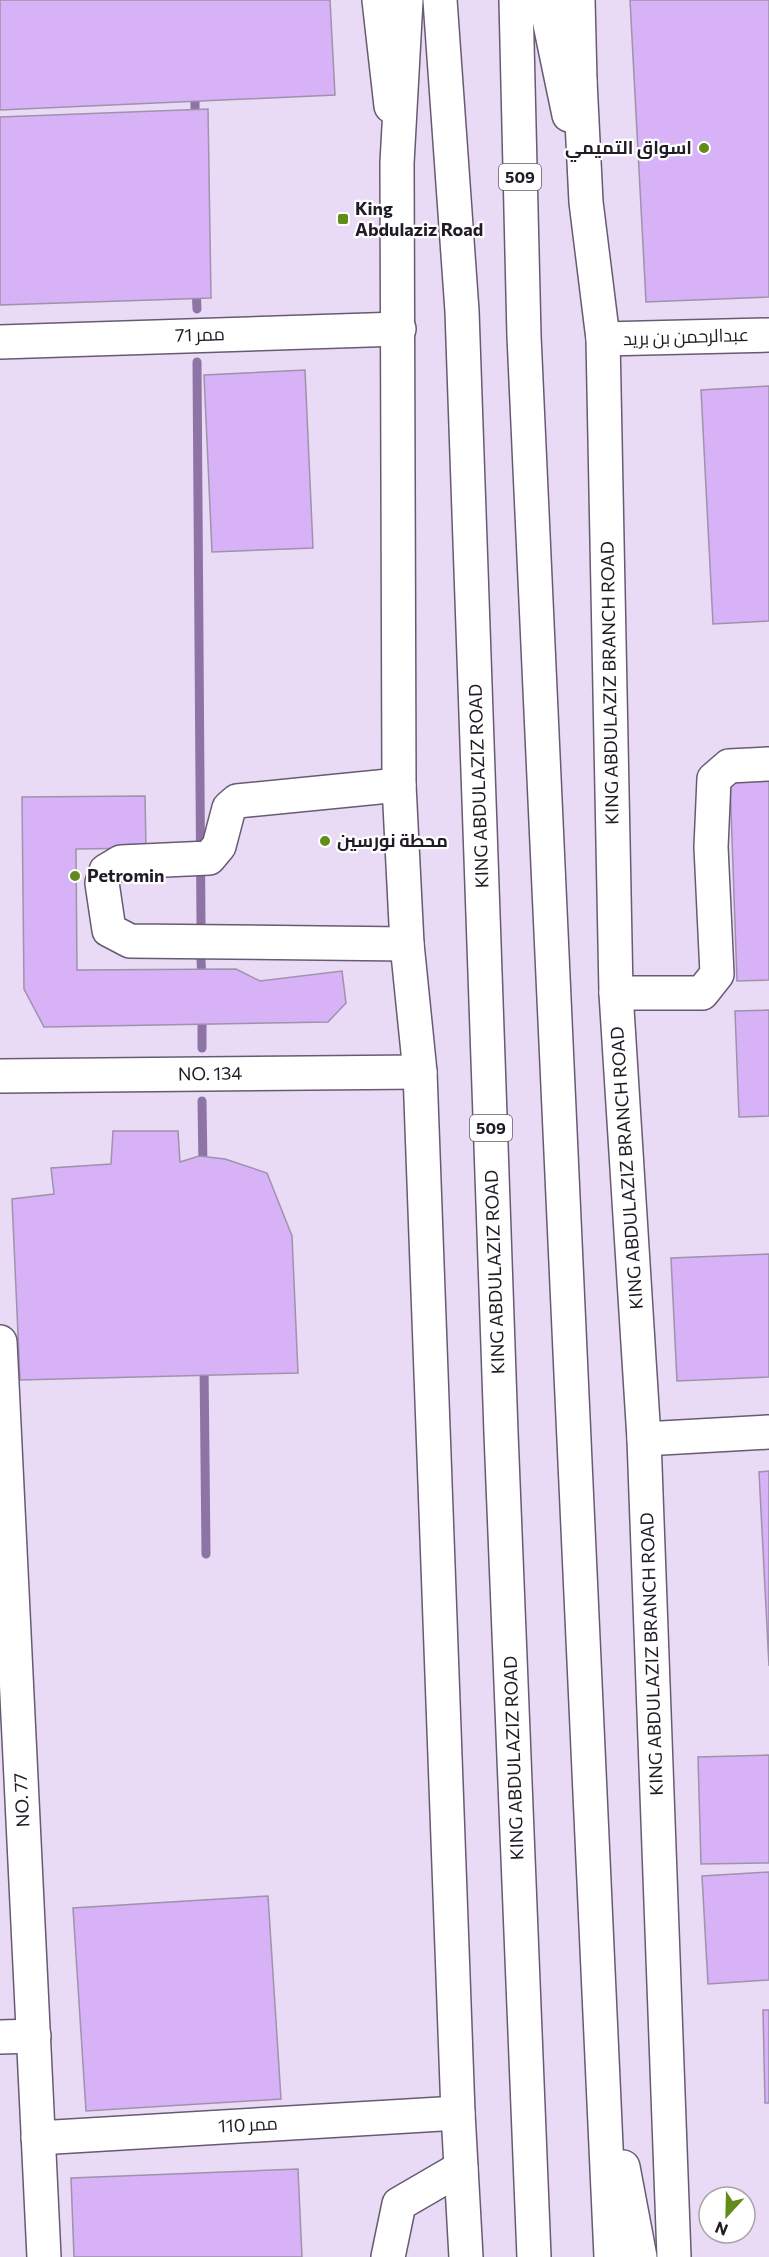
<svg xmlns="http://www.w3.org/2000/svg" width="769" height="2257" viewBox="0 0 769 2257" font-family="Commissioner,Cairo,sans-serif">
<rect width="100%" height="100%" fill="#e9daf6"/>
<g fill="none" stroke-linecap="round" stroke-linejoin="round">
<g stroke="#8e74a5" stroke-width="9">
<polyline points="195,89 195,120"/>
<polyline points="196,287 197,309"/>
<polyline points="197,362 201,923"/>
<polyline points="201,960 202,979"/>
<polyline points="202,1014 202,1048"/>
<polyline points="202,1101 203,1167"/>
<polyline points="204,1364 206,1554"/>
</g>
</g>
<g fill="#d7b2f6" stroke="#9f92ab" stroke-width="1.5">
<polygon points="0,0 330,0 335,95 0,110"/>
<polygon points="630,0 769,0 769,297 646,302"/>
<polygon points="208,109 211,298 0,305 0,117"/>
<polygon points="305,370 313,548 212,552 204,375"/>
<polygon points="769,386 769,621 713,624 701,390"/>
<polygon points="769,780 769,980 737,981 730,781"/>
<polygon points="145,796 146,848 76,849 77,970 236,969 260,981 342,971 346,1003 328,1022 44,1027 24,989 22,797"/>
<polygon points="769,1010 769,1116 739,1117 735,1011"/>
<polygon points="113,1131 178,1131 180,1162 199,1156 225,1159 267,1173 292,1236 298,1373 20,1380 12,1199 54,1194 51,1168 111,1164"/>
<polygon points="769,1254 769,1377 677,1381 671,1258"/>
<polygon points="769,1471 769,1666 759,1472"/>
<polygon points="769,1755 769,1863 701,1864 698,1757"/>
<polygon points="769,1872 769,1980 708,1984 702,1876"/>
<polygon points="268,1896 281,2099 86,2111 73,1908"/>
<polygon points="763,2010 769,2010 769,2103 765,2103"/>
<polygon points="298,2169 302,2257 74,2257 71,2178"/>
</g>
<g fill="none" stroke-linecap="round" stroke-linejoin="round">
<defs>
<g id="minor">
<polyline points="379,0 391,106"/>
<polyline points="578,0 580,81"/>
<polyline points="603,339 769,335"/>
<polyline points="0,342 399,329"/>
<polyline points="399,785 237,801 229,808 219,846 209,858 121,862 106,871 102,883 109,930 130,941 407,944"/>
<polyline points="616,993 702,993 717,974 711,847 714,779 729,766 769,764"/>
<polyline points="0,1076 420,1072"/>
<polyline points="0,1342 44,2257"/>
<polyline points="644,1439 769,1432"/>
<polyline points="0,2037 34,2036"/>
<polyline points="38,2138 458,2113"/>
<polyline points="388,2257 399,2204 461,2168"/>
</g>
<g id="major">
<polyline points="406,0 397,163 399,785 407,944 420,1072 458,2113 466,2257"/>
<polyline points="440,0 462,311 501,1433 534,2257"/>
<polyline points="516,0 524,336 611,2257"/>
<polyline points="545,0 569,115"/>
<polyline points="580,81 586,202 603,339 616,993 644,1439 674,2257"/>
<polyline points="623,2167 640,2257"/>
</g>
</defs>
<use href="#minor" stroke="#675b72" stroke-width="36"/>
<use href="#major" stroke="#675b72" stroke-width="36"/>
<use href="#minor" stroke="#fff" stroke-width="33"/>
<use href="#major" stroke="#fff" stroke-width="33"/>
</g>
<g fill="#628b19" stroke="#fff" stroke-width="2">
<circle cx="704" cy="148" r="6"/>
<rect x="337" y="213" width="12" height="12" rx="3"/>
<circle cx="325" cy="841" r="6"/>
<circle cx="75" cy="876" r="6"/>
</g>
<g text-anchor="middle" stroke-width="4.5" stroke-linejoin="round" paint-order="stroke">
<g fill="#fff" stroke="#635f66" stroke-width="1.5">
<rect x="499" y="164" width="42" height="26" rx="4.5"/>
<rect x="470" y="1115" width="42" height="26" rx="4.5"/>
</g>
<g font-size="16" font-weight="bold" fill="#201b24">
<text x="520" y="183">509</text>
<text x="491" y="1134">509</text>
</g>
<g font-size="18" font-weight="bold" fill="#201b24" stroke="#fff" text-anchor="start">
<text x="692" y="154" text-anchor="end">اسواق التميمي</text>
<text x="355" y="215">King<tspan x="355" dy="21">Abdulaziz Road</tspan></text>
<text x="337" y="847">محطة نورسين</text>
<text x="87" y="882">Petromin</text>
</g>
<g font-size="18" fill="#201b24" stroke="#fff">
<text transform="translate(200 335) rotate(-2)" y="6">ممر 71</text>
<text transform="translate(686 337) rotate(-2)" y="6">عبدالرحمن بن بريد</text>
<text transform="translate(610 683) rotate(-91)" y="6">KING ABDULAZIZ BRANCH ROAD</text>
<text transform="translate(479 786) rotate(-92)" y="6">KING ABDULAZIZ ROAD</text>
<text transform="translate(210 1074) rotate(-1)" y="6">NO. 134</text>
<text transform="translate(627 1168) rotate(-94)" y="6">KING ABDULAZIZ BRANCH ROAD</text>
<text transform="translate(495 1272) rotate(-92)" y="6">KING ABDULAZIZ ROAD</text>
<text transform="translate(652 1654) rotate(-92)" y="6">KING ABDULAZIZ BRANCH ROAD</text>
<text transform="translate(514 1758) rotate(-92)" y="6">KING ABDULAZIZ ROAD</text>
<text transform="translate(22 1800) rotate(-93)" y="6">NO. 77</text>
<text transform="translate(248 2125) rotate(-3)" y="6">110 ممر</text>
</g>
</g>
<g transform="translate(727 2215) rotate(202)"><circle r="28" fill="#ffffff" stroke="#a6a4a7" stroke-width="1.5"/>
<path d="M0-4.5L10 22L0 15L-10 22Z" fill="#628b19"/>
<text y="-9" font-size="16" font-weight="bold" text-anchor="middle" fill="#201b24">N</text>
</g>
</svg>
